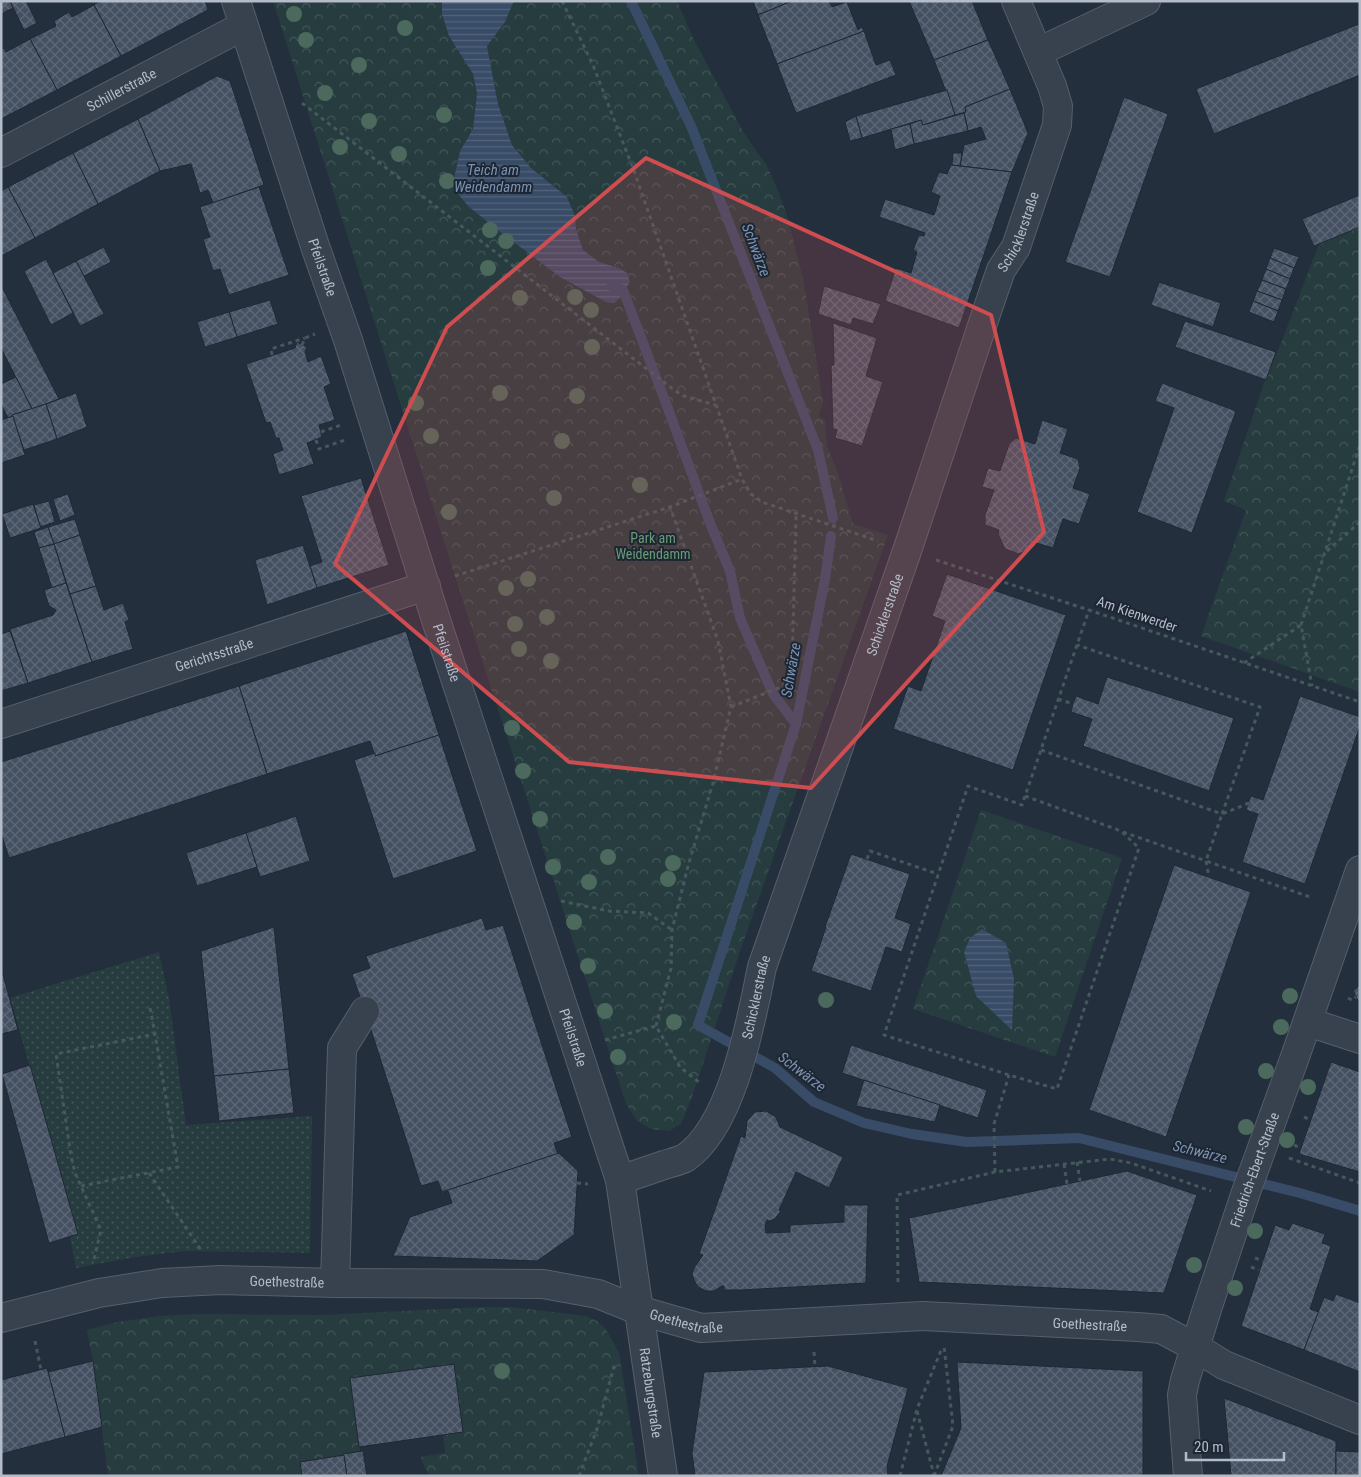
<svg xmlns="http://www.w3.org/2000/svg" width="1361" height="1477" viewBox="0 0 1361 1477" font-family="'Roboto Condensed',sans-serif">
<defs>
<pattern id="grass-dots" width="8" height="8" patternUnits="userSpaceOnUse" patternTransform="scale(1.25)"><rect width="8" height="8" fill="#263c3f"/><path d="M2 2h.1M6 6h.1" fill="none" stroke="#435659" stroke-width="1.8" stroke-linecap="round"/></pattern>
<pattern id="park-crowns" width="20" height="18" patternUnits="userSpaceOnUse" patternTransform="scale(1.25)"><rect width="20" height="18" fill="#263c3f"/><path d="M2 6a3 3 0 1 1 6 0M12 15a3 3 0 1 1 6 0" fill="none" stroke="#435659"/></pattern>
<pattern id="water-rules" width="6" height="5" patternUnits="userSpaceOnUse" patternTransform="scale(1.25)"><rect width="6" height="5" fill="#394c67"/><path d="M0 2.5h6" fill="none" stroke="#53647b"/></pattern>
<pattern id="building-cross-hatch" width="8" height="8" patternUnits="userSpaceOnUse" patternTransform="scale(1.25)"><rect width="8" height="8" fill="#455162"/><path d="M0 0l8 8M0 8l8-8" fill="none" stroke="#5d6877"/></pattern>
</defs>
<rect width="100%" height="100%" fill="#242f3e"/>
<polygon fill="url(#grass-dots)" points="159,952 169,999 186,1125 312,1116 310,1253 185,1251 135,1257 76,1268 70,1237 78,1234 10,998"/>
<g fill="url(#park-crowns)">
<polygon points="273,1 442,1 442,14 449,36 473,74 477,93 473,129 460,151 453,183 459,195 468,206 495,228 560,277 619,299 630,282 619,268 599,262 583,250 576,229 575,216 567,197 531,168 512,145 498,104 487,46 505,22 514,1 677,1 693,38 744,133 767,166 779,193 788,219 804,283 823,402 819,417 825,419 827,446 838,473 853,524 888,535 739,954 691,1100 681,1124 669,1131 651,1129 637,1121 626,1104 458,586"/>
<polygon points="1360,227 1360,692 1201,636 1246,510 1224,501 1270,365 1278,351 1319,244"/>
<polygon points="981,810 1122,858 1055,1057 913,1009"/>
<polygon points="483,1307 510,1307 570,1314 586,1316 597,1321 605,1328 619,1353 639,1476 429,1476 420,1457 445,1453 443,1435 463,1432 453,1364 350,1378 360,1451 344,1454 344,1455 300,1462 302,1476 108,1476 93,1361 87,1330 117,1322 159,1316 197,1314 322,1315"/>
</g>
<g fill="url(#water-rules)">
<polygon points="442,1 514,1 505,22 487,46 498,104 512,145 531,168 567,197 575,216 576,229 583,250 599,262 619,268 627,273 630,282 619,299 614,303 606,302 560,277 495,228 468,206 459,195 453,183 460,151 473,129 477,93 473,74 449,36 442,14"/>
<polygon points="982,929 1006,943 1014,979 1012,1030 976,996 964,952 970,938"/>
</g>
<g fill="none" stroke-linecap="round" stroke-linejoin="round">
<g stroke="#394c67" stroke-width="10">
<polyline points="631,1 691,126 818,450 833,518"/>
<polyline points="611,286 623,290 667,406 710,523 730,571 740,618 773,694 796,724"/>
<polyline points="831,536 825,579 796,724 698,1025 775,1068 814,1102 864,1123 912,1134 967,1142 1079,1138 1300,1193 1360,1211"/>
</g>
</g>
<g fill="url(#building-cross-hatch)" stroke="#1f2835">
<polygon points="1,1 10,1 13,8 1,14"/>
<polygon points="10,1 26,1 37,23 24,30"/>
<polygon points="100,1 205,1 208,10 121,56 94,5"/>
<polygon points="753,1 792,1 758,15"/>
<polygon points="792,1 829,1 832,7 847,2 858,30 862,27 864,31 777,64 758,15"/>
<polygon points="909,1 972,1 988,40 934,60"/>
<polygon points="94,5 121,56 57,90 30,39 56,26 54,21 69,12 72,17"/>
<polygon points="1359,24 1360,75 1214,134 1196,89"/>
<polygon points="864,31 876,65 890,60 896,75 796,113 777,64"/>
<polygon points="30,39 57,90 1,119 1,49 4,48 6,52"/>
<polygon points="988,40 1010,89 965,107 966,112 955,115 934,60"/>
<polygon points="217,76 230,81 264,185 213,203 208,190 200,193 191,164 160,171 138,119"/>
<polygon points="1010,89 1028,133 1012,172 960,166 964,145 986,139 981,127 968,131 964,113 966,112 965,107"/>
<polygon points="947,90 955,115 923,125 921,120 862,138 856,116"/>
<polygon points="1124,97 1168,114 1110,277 1065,262"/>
<polygon points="964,113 968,131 914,144 910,124 921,120 923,125"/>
<polygon points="856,116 862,138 850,141 845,122"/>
<polygon points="138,119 160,171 98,204 73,153"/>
<polygon points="910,124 914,144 895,150 891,129"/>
<polygon points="73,153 98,204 35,238 8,187"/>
<polygon points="953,153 962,153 960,166 952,165"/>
<polygon points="951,165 1012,172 959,328 885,301 896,268 911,273 917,252 913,250 919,235 924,236 925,233 879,217 885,199 934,215 940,196 931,192 939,172 947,174"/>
<polygon points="8,187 35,238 1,256 1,191"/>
<polygon points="259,187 289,275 229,295 220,269 213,271 203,239 210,237 200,207"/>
<polygon points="1360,195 1360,227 1314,246 1302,219"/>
<polygon points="104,247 111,262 84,276 76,261"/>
<polygon points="1274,248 1299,257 1294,268 1270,258"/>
<polygon points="1270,258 1294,268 1290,279 1266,269"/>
<polygon points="46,259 73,313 51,325 24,271"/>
<polygon points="76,261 104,314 80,326 53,273"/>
<polygon points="1266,269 1290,279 1286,289 1262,280"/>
<polygon points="1262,280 1286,289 1282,300 1257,291"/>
<polygon points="1159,282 1221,303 1213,327 1151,305"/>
<polygon points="1,285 59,399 32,409 1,348"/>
<polygon points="824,286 881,304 873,324 853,318 851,325 818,314"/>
<polygon points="1257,291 1282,300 1278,311 1253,301"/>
<polygon points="270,300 278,324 237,337 229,312"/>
<polygon points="1253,301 1278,311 1274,322 1249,312"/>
<polygon points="229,312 237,337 205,347 197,322"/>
<polygon points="1185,321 1276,352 1266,380 1175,347"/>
<polygon points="833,323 877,338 866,376 883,382 862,446 835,438 837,430 833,429 831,365 834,365"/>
<polygon points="297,342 307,347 305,352 308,362 321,356 331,384 324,387 335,420 319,425 322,437 307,443 314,464 279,475 273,454 283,450 279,438 276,438 270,422 266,423 246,364 295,348"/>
<polygon points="16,377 32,409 12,415 13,416 8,418 1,404 1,384"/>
<polygon points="1162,383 1236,411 1192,533 1137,512 1174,408 1155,401"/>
<polygon points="76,393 87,427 57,439 46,404"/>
<polygon points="46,404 57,439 24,450 12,415"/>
<polygon points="13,416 25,455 1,463 1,420"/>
<polygon points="1042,420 1068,429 1060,453 1078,459 1080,468 1073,488 1090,494 1079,524 1063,519 1053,548 1036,543 1035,546 1019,554 1005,549 998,534 999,530 985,525 985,515 994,490 982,487 988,468 1000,471 1009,444 1016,438 1035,444"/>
<polygon points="361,478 389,565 317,588 310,566 322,562 301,496"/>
<polygon points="68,494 75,515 60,521 53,499"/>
<polygon points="49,501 55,522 40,527 34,505"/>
<polygon points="33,504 41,528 10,538 2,514"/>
<polygon points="75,519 80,535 54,544 48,527"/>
<polygon points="48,527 54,544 39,548 34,532"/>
<polygon points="80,535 96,586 70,594 54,544"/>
<polygon points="54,544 66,583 52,588 39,548"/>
<polygon points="303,545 317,588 267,605 255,560"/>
<polygon points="947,574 1066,615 1013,770 893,729 908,686 921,691 945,621 932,616"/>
<polygon points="66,583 92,662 28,683 10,629 53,615 56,610 49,606 44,590"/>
<polygon points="96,586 104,610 123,603 129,620 125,622 133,649 92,662 70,594"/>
<polygon points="10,631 28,683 1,691 1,634"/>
<polygon points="406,631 439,735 375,756 370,741 267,774 239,686"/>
<polygon points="1107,677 1234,718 1209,791 1083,746 1092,719 1071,712 1073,704 1076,696 1098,704"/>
<polygon points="239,686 267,774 9,858 1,833 1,762"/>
<polygon points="1300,696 1360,717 1360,726 1305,884 1242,862 1258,814 1246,810 1251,796 1263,800"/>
<polygon points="439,735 477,851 393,879 354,760 375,753 375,756"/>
<polygon points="296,816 310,861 260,877 246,833"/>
<polygon points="246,833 257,867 197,886 186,853"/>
<polygon points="851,854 910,874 895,918 911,924 902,952 886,947 871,991 811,971 826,927 825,927"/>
<polygon points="1174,865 1251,892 1166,1137 1089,1110"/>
<polygon points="482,918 486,930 503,925 572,1137 554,1143 558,1154 442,1192 438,1181 421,1186 365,1011 352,974 370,968 366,956"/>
<polygon points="274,927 289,1069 214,1076 201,951"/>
<polygon points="1,967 18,1030 1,1034"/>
<polygon points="1360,981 1360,1003 1359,1003 1353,990 1357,988"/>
<polygon points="851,1045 987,1090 978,1118 842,1073"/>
<polygon points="1331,1062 1360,1072 1360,1172 1299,1154"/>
<polygon points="30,1065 78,1234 49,1243 2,1074"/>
<polygon points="289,1069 294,1113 219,1121 214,1076"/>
<polygon points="864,1080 940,1105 935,1122 856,1106"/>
<polygon points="766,1111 776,1117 780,1127 843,1157 829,1188 796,1172 779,1210 781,1211 775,1219 769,1221 767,1220 765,1225 766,1233 790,1232 790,1225 844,1222 844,1205 868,1205 866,1283 741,1290 724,1290 724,1286 722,1286 714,1291 706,1291 698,1287 695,1282 692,1274 694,1268 703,1255 699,1254 741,1136 745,1138 747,1121 755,1112"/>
<polygon points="559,1153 578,1171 574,1235 537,1261 393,1256 410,1217 452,1203 448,1191 440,1194 442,1192"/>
<polygon points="1127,1171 1197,1195 1164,1293 919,1282 909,1218"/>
<polygon points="1292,1223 1325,1234 1322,1243 1331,1246 1310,1309 1319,1312 1304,1350 1241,1326 1275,1225 1289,1230"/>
<polygon points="1336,1294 1360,1303 1360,1372 1304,1350 1324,1297 1333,1301"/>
<polygon points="93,1361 102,1427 65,1437 48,1372"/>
<polygon points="957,1362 1143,1371 1143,1476 941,1476 961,1428"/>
<polygon points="454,1364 463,1432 359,1447 350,1378"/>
<polygon points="828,1366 908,1388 887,1466 888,1476 695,1476 692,1453 704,1372"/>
<polygon points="47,1368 65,1437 1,1454 1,1380"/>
<polygon points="1224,1398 1336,1441 1336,1476 1231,1476"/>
<polygon points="363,1451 367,1476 347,1476 343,1454"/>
<polygon points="1336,1451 1360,1452 1360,1476 1336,1476"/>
<polygon points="344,1455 347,1476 302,1476 300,1462"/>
</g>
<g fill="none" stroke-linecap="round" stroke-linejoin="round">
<defs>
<g id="minor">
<path id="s1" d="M236,1L315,246L348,340L436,620L620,1180L663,1476"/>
<polyline points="1038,52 1146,1"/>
<path id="s2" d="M1,153L243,26"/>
<path id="s3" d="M1,724L426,586"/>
<polyline points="1308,1022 1360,1039"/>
<path id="s4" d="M620,1180C635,1175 649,1170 664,1165C670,1163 679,1161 685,1158C733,1126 751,1020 762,967L907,551L990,302L1001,270L1016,247L1057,125L1058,106L1052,86L1016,1"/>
<polyline points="335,1283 342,1048 365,1011"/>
<path id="s5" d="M1,1318L99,1293L162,1283L221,1280L335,1283L543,1284L598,1294L638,1310L701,1328L923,1316L1138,1327L1161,1329L1195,1347L1224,1365L1360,1420"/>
<path id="s6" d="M1188,1476L1182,1395L1185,1380L1207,1309L1246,1192L1295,1057L1360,870"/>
</g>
</defs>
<use href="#minor" stroke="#565f6c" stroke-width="30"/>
<g stroke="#44595c" stroke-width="3" stroke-dasharray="4 4" stroke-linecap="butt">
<polyline points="562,1 593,65 634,171 742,479 751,494 762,502 878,541"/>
<polyline points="302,103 674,390 684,396 715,405"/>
<polyline points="302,345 305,338 315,334"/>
<polyline points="272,355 271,349 305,338"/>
<polyline points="321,432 341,425"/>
<polyline points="316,440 319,449 345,440"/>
<polyline points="1327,551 1360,522"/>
<polyline points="936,560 1089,610 1360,702"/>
<polyline points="455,576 670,507 742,479"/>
<polyline points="1301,625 1360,445"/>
<polyline points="1244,663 1301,625 1312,686"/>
<polyline points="1058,699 1073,704"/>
<polyline points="731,707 783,686 792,668 796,514"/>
<polyline points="1041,750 1222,814 1260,707 1077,645"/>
<polyline points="1025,796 1121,831 1139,848 1057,1089 1009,1075 884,1035 968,786 1022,805 1089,610"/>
<polyline points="1249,803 1222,814 1206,861 1313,898"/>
<polyline points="1123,832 1206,861 1209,877"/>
<polyline points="867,859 870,851 938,874"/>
<polyline points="561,901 609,911 648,913 672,930"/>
<polyline points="1348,998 1352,1000 1356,997"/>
<polyline points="150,1008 155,1034"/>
<polyline points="656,1026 671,968 672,930 688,866 713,783 731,707 718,641 670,507"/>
<polyline points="605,1040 656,1026 680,1067 700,1083"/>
<polyline points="1304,1117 1311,1120"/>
<polyline points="1294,1145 1301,1148"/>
<polyline points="1289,1158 1360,1183"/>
<polyline points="1077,1162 1080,1181"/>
<polyline points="1064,1164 1067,1184"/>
<polyline points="995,1172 994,1124 1009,1075"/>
<polyline points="149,1173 201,1250"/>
<polyline points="577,1183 588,1184"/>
<polyline points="81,1186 178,1167 155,1034 56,1054 71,1156 75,1173 101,1230 93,1263"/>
<polyline points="1255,1258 1263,1261"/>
<polyline points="1251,1267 1259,1270"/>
<polyline points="898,1282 897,1195 995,1172 1110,1159 1131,1163 1211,1191"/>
<polyline points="35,1341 41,1370"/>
<polyline points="814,1352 815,1367"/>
<polyline points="917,1411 934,1475"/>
<polyline points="579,1476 597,1429 615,1363"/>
<polyline points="900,1476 917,1409 942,1348"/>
<polyline points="934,1476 953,1426 944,1346"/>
</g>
<use href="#minor" stroke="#38414e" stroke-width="28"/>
</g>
<g fill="#4b6a5d">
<circle cx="294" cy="14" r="8"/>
<circle cx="405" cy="28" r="8"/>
<circle cx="306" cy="40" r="8"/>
<circle cx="359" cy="65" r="8"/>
<circle cx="325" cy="93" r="8"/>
<circle cx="444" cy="115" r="8"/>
<circle cx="369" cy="121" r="8"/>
<circle cx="340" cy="147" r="8"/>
<circle cx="399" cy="154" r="8"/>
<circle cx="447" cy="181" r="8"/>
<circle cx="490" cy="230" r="8"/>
<circle cx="506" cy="241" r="8"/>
<circle cx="488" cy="268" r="8"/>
<circle cx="575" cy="297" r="8"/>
<circle cx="520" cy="298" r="8"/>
<circle cx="591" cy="310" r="8"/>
<circle cx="592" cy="347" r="8"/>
<circle cx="500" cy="393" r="8"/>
<circle cx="577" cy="396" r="8"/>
<circle cx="416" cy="403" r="8"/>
<circle cx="431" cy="436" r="8"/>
<circle cx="562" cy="441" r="8"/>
<circle cx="640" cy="485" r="8"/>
<circle cx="554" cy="498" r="8"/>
<circle cx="449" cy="512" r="8"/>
<circle cx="528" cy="579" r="8"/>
<circle cx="506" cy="588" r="8"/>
<circle cx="547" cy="617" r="8"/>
<circle cx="515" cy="624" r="8"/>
<circle cx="519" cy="649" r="8"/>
<circle cx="551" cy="661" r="8"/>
<circle cx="512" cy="728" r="8"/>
<circle cx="523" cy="771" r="8"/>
<circle cx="540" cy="819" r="8"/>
<circle cx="608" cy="857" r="8"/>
<circle cx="673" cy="863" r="8"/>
<circle cx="553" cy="867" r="8"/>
<circle cx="668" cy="879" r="8"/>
<circle cx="589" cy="882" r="8"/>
<circle cx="574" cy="922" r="8"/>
<circle cx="588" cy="966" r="8"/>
<circle cx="1290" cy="996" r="8"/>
<circle cx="826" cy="1000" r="8"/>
<circle cx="605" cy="1011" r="8"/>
<circle cx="674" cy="1022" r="8"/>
<circle cx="1281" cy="1027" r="8"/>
<circle cx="618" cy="1057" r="8"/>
<circle cx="1266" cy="1071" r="8"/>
<circle cx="1308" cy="1087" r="8"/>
<circle cx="1246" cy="1127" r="8"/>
<circle cx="1287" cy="1140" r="8"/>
<circle cx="1255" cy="1231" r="8"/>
<circle cx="1194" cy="1265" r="8"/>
<circle cx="1235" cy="1288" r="8"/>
<circle cx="502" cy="1371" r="8"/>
</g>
<path fill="#ce4d50" fill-opacity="0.2" stroke="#ce4d50" stroke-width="4" stroke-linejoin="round" d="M646,158L991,315L1044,532L811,788L569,762L335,564L447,327Z"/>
<g text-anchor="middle" stroke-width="4" stroke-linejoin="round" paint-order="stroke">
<g font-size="14" fill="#b4bcc9" stroke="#1d2633">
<text dy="5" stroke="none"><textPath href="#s2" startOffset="136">Schillerstraße</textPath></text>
<text dy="5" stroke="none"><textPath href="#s4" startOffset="1058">Schicklerstraße</textPath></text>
<text dy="5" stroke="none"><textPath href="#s1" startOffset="280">Pfeilstraße</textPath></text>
<text dy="5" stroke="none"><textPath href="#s4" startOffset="652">Schicklerstraße</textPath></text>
<text transform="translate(1137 614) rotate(19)" y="5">Am Kienwerder</text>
<text dy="5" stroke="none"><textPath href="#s1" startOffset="685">Pfeilstraße</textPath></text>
<text dy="5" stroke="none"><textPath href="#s3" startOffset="224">Gerichtsstraße</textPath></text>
<text dy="5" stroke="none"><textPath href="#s4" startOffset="248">Schicklerstraße</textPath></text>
<text dy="5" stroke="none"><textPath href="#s1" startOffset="1090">Pfeilstraße</textPath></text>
<text dy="5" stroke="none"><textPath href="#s6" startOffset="318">Friedrich-Ebert-Straße</textPath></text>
<text dy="5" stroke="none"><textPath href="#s5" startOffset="290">Goethestraße</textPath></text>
<text dy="5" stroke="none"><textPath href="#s5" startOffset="695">Goethestraße</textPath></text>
<text dy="5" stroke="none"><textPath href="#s5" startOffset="1100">Goethestraße</textPath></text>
<text dy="5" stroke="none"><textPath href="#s1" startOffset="1455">Ratzeburgstraße</textPath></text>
</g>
<g font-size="14" fill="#6b9a76" stroke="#1d2633">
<text x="653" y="543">Park am<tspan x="653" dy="16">Weidendamm</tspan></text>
</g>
<g font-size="15" font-style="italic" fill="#7c92b1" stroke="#1d2633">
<text x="493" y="175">Teich am<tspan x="493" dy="17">Weidendamm</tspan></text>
<text transform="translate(756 250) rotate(69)" y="5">Schwärze</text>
<text transform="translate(791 670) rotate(-80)" y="5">Schwärze</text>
<text transform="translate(802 1072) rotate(37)" y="5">Schwärze</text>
<text transform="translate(1200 1152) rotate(14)" y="5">Schwärze</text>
</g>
</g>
<rect width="1361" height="1477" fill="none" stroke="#b4bcc9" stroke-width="5"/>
<path d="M1186 1452v8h98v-8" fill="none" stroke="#b4bcc9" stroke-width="2.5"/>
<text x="1194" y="1452" font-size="15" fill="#b4bcc9" stroke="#1d2633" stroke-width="4" paint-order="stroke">20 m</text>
</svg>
